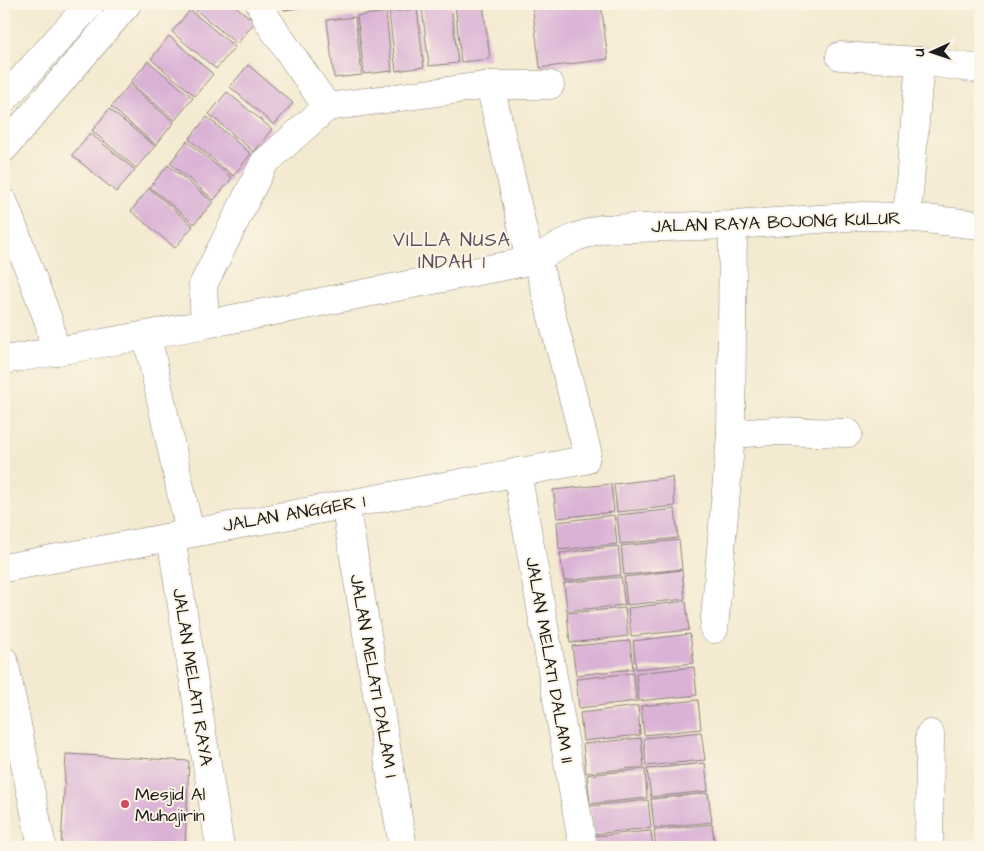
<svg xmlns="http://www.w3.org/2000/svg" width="984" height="851" viewBox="0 0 984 851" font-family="'Architects Daughter',sans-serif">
<rect width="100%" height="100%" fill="#fcf5e5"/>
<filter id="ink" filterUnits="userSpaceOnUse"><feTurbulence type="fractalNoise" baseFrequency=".02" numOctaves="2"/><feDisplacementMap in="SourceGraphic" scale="10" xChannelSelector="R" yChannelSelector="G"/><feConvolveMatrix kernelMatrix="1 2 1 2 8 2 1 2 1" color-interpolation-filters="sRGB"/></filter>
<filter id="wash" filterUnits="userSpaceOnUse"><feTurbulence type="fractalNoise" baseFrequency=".0096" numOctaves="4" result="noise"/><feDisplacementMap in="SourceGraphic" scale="20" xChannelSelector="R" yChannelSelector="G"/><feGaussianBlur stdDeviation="1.12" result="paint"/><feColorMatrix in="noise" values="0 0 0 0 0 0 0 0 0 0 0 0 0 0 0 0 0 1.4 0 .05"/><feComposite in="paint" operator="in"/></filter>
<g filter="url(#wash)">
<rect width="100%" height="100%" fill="#f4ead1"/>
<g id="blocks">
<g fill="#dab2d6">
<polygon points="194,4 233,4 255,22 237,44 192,7"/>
<polygon points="284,4 312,4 313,6 284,10"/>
<polygon points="455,4 483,4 490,59 461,62"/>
<polygon points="532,4 601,4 608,59 540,68"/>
<polygon points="451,5 458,63 429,66 422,8"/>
<polygon points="417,9 424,67 396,71 389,12"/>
<polygon points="190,10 235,47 216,69 172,32"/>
<polygon points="386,12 392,71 364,74 357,16"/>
<polygon points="355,17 362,75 334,78 327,20"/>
<polygon points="169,36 213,74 195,96 151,59"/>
<polygon points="148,61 193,98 175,120 130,83"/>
<polygon points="248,65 293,103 274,125 230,87"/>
<polygon points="129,85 174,122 156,145 111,107"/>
<polygon points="227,92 272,129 254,152 209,114"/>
<polygon points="109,109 155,146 136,168 92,131"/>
<polygon points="207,117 251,154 233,176 189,139"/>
<polygon points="90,133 135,170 116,192 72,155"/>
<polygon points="187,141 232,178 214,200 170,163"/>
<polygon points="168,165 213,202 194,224 150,187"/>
<polygon points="149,188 193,226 175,248 131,211"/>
<polygon points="672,477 675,506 617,512 614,484"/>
<polygon points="611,484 614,512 557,518 553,490"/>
<polygon points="675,509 678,538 620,544 617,515"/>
<polygon points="614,515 617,544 559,550 557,522"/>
<polygon points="679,540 682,569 624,575 621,546"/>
<polygon points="618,546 621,575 564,581 560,553"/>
<polygon points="682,570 685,599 627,605 624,577"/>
<polygon points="621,577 625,605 567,611 564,583"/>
<polygon points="686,601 689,630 631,636 628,608"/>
<polygon points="625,608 628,636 570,643 567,613"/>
<polygon points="690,634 694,663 636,669 633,641"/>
<polygon points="630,641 633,669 576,675 572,646"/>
<polygon points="694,667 697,695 639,701 636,673"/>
<polygon points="633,673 637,701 579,708 576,679"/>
<polygon points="698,700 701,729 644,735 641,706"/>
<polygon points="638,706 640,735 583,741 580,713"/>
<polygon points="701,732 705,760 646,766 644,738"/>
<polygon points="641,738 644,767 586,773 583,744"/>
<polygon points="66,754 189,761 185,847 61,847"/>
<polygon points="705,763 708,791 651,797 647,769"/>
<polygon points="645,769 647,798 590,804 587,775"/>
<polygon points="708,793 712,822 654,828 651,799"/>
<polygon points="648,800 651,828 593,834 590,806"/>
<polygon points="712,824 715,847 656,847 654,830"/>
<polygon points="651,831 653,847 595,847 594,836"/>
</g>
</g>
</g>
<g filter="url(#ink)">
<use href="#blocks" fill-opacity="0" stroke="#888376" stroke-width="1"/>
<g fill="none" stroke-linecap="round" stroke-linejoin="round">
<defs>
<g id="minor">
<polyline points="260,4 268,21 327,107"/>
<polyline points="840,56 920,61"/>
<polyline points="490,85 550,85"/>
<polyline points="4,99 90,4"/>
<polyline points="4,148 127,4"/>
<polyline points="4,203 49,322 55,352"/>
<polyline points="907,217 920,61 980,69"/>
<polyline points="205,323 203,285 264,163 327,107 490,85 530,261"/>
<polyline points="147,336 190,533"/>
<path d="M4,360C180,331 354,295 530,261L576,237L601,229L733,225L862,216L907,217L980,225"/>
<polyline points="731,434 774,431 848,433"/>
<polyline points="517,472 583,847"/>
<polyline points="345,504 403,847"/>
<polyline points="171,537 220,847"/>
<polyline points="4,568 585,460 587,451 537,259"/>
<polyline points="714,629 731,434 733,225"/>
<polyline points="4,661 42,847"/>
<polyline points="929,847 930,734"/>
</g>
</defs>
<use href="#minor" stroke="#888376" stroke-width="29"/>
<use href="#minor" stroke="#fff" stroke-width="28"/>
</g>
</g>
<circle fill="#d1495b" stroke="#fcf5e5" stroke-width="2" cx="125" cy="804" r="5"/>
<g text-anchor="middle" stroke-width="4" stroke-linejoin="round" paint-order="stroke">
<g font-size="18" fill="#1c1c1c" stroke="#fcf5e5">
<text transform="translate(776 222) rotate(-2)" y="6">JALAN RAYA BOJONG KULUR</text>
<text transform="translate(294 513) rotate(-10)" y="6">JALAN ANGGER 1</text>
<text transform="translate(550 660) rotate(80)" y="6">JALAN MELATI DALAM II</text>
<text transform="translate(374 676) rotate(80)" y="6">JALAN MELATI DALAM I</text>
<text transform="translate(193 677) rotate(81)" y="6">JALAN MELATI RAYA</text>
</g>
<g font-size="18" fill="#1c1c1c" stroke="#fcf5e5" text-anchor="start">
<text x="135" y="800">Mesjid Al<tspan x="135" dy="21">Muhajirin</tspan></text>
</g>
<g font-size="19" letter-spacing="1" fill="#5e505d" stroke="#fcf5e5">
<text x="452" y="246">VILLA NUSA<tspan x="452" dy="22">INDAH 1</tspan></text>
</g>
</g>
<rect width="984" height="851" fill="none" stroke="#fcf5e5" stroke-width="20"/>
<g transform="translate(932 52) rotate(267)" stroke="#fcf5e5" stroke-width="4" paint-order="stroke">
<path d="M0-4L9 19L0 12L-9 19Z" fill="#1c1c1c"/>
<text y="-8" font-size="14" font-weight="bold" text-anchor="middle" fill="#1c1c1c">U</text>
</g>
</svg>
